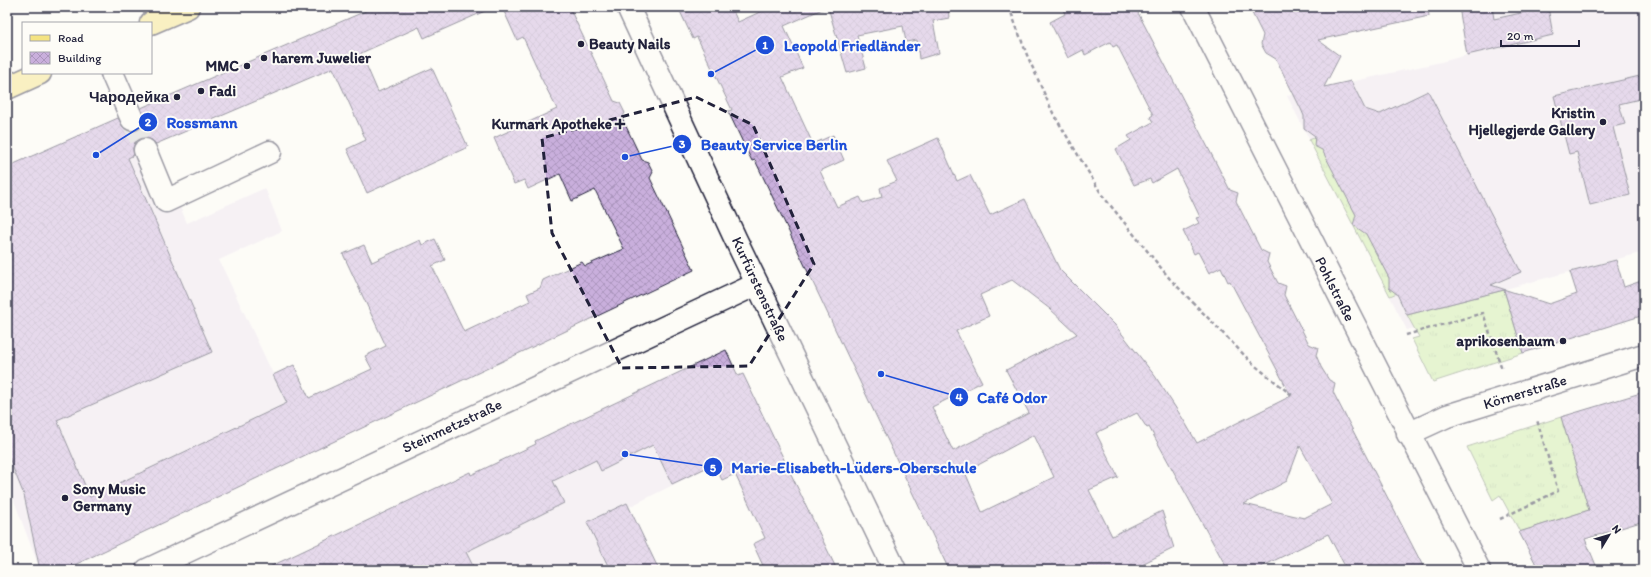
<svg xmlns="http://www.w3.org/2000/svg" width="1651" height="577" viewBox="0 0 1651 577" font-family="Itim,sans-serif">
<defs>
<pattern id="grass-tufts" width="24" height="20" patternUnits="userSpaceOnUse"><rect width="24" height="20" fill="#c9eba3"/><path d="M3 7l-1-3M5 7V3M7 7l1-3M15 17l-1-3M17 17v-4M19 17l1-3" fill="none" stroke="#acc98d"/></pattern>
<pattern id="building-cross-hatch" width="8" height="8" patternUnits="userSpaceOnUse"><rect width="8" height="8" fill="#c9afdc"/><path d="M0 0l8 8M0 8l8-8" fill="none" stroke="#ac96be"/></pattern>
</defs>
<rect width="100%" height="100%" fill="#fdfcf7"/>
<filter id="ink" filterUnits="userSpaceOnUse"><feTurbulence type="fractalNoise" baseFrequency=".025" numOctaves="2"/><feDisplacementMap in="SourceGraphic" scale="8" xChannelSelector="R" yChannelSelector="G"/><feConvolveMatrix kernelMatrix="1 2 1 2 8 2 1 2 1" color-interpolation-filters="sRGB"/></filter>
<g filter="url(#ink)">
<g fill="#ede5ef">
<polygon points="1459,7 1644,7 1644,252 1408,315 1414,328 1407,330 1287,96 1441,62 1467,55"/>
<polygon points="138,110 187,223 265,188 282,231 219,260 310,452 40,570 7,482 7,167"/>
<polygon points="726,350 738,378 743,374 773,435 629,507 659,570 475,570 435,488 470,472 471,475 536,444 535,441"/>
</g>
<g fill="url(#grass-tufts)" stroke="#76866f">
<polygon points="1316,137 1390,280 1390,289 1397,293 1390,296 1309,140"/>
<polygon points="1504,290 1523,353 1433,382 1412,339 1419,337 1407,315"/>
<polygon points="1561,417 1589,510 1520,532 1500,495 1493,500 1467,447"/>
</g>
<g fill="url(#building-cross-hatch)" stroke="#22223b" fill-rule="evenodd">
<polygon points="375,7 494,7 424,38 419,27 361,53 378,92 432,68 468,147 367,193 347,149 366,140 333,68 156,144 152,140 146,138 141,138 135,142 133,149 134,155 128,158 212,352 57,420 90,497 287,403 273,375 294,365 309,398 372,369 365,356 386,346 343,254 364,245 372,262 420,240 422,245 435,239 445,260 432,266 464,332 530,301 527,294 540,288 543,280 582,262 585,266 624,249 595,190 572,201 560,174 528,189 524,180 514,184 494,138 557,109 539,74 540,74 523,37 517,40 502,7 569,7 614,101 620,103 625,113 622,118 642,160 648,162 653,172 650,178 694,270 64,570 40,570 24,495 7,453 7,167 118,118 125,129 131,131 137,131 142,127 144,121 141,108"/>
<path d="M678,7H724L725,10L733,11L738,22L771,7H827L784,26L803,68L782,77L813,144L833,135L844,160L820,171L837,207L860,197L863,203L882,197L880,188L897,181L887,161L938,138L957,181L970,175L990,215L1025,199L1060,270L1115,325L1155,376L1183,419L1197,443L1291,396L1230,281L1228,282L1221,267L1209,273L1198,252L1194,254L1183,231L1199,223L1196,218L1200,217L1177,169L1152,183L1150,179L1134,185L1116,149L1131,140L1128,136L1153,122L1150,117L1153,115L1117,45L1113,47L1110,42L1085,55L1083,50L1068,58L1050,22L1065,14L1062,7H1135L1230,190L1238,193L1236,201L1261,250L1269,254L1267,262L1278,283L1286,286L1284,295L1309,344L1318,348L1316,355L1321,367L1329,380L1335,383L1333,392L1425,570H1347L1328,534L1255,570H1228L1149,427L1147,428L1137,413L1096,433L1118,477L1089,490L1112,536L1162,511L1174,548L1144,563L1147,570H949L755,160L752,161L746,149L728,111L732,110L697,37L693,39ZM1012,280L1050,309L1077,334L1006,370L1029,413L953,451L932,407L982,382L956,331L989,316L980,295ZM1034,435L1054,477L982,512L965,472ZM1300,446L1332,504L1304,518L1244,504L1287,481Z"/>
<polygon points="828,7 948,7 949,18 933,21 939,53 919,59 917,40 906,42 903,26 857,35 866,68 847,73"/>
<polygon points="1249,7 1428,7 1429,16 1318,40 1340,56 1324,87 1351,81 1365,109 1380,114 1428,91 1521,272 1491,285 1549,304 1577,294 1570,272 1616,260 1624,287 1644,280 1644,315 1523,353 1504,290 1407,315 1397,294 1389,288 1389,278 1366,234 1353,225 1356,215 1322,150 1314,146 1315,136 1304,128 1304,116 1301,109 1276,59 1266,53 1261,44 1263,35"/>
<polygon points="1459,7 1492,7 1494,19 1548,7 1553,35 1467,55"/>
<polygon points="1644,75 1644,98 1619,104 1625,124 1613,127 1630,195 1590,205 1577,152 1569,154 1554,96"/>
<polygon points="726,350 738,376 743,374 837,570 765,570 753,544 765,538 735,474 722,480 714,464 672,484 653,445 601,471 596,460 553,481 564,503 466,552 475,570 263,570 470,472 471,475 536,444 535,441"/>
<polygon points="1644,392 1644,521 1585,539 1598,570 1539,570 1519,532 1589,510 1561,417"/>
<polygon points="627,503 659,570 610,570 587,522"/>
</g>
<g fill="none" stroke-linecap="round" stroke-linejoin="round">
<polyline stroke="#d1d0d1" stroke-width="22" stroke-dasharray="22 11" stroke-linecap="butt" points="132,119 145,150"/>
<defs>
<g id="minor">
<polyline points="628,7 735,238 895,570"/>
<polyline points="1193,7 1479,570"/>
<polyline points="112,73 132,119"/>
<polyline points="145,150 166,201 270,152"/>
<polyline points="1408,434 1447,416 1644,355"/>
<polyline points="147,570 757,284"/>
</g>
<g id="major">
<polyline points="151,23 188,7"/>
<polyline points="7,88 40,73"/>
</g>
</defs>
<use href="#minor" stroke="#22223b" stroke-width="25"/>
<use href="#major" stroke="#22223b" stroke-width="25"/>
<g stroke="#22223b" stroke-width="2.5" stroke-dasharray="4 3" stroke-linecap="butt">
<polyline points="1009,7 1027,55 1053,113 1102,195 1170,279 1253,364 1293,396"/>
<polyline points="1406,335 1483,313 1502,369"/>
<polyline points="1500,519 1558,491 1537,420"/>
</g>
<use href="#minor" stroke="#fdfcf7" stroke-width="22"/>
<use href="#major" stroke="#f4e382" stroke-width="22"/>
</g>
</g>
<path d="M0 0H1651V577H0ZM696,97L753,125L814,264L749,366L622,368L552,233L542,138Z" fill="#fdfcf7" fill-opacity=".55" fill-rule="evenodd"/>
<path fill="none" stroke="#22223b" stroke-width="3" stroke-dasharray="8 5" stroke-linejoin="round" d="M696,97L753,125L814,264L749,366L622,368L552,233L542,138Z"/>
<g fill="#22223b" stroke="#fdfcf7" stroke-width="1.5">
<circle cx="581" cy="44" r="4"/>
<circle cx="264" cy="58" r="4"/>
<circle cx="247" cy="66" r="4"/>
<circle cx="201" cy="91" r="4"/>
<circle cx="177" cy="97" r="4"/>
<circle cx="1603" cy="122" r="4"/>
<path d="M618 118h4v4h4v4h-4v4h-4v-4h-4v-4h4z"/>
<circle cx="1563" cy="341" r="4"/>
<circle cx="65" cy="498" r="4"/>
</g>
<g text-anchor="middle" stroke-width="4" stroke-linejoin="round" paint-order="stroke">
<g font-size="15" font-weight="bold" fill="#22223b" stroke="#fdfcf7" text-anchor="end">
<text x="589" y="49" text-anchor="start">Beauty Nails</text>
<text x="272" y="63" text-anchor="start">harem Juwelier</text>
<text x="239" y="71">MMC</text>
<text x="209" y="96" text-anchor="start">Fadi</text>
<text x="169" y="102">Чародейка</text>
<text x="1595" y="118">Kristin<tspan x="1595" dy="17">Hjellegjerde Gallery</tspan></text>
<text x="612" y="129">Kurmark Apotheke</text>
<text x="1555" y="346">aprikosenbaum</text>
<text x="73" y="494" text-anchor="start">Sony Music<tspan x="73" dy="17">Germany</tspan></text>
</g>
<g font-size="15" fill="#22223b" stroke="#fdfcf7">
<text transform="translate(760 289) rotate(65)" y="5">Kurfürstenstraße</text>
<text transform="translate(1335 289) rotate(63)" y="5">Pohlstraße</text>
<text transform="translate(1525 392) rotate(-17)" y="5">Körnerstraße</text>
<text transform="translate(452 426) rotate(-25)" y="5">Steinmetzstraße</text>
</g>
</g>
<path fill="none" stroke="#1d4ed8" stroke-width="1.5" d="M711 74L765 45M96 155L148 122M625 157L682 144M881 374L959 397M625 454L713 467"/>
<g fill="#1d4ed8" stroke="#fdfcf7" stroke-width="1.5">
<circle cx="711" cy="74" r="4"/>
<circle cx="96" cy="155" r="4"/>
<circle cx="625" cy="157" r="4"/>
<circle cx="881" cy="374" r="4"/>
<circle cx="625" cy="454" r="4"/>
<circle cx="765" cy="45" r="10"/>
<circle cx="148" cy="122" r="10"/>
<circle cx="682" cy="144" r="10"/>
<circle cx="959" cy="397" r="10"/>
<circle cx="713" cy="467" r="10"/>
</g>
<g font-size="12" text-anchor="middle" font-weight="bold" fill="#fff">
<text x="765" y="49">1</text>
<text x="148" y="126">2</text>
<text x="682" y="148">3</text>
<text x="959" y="401">4</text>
<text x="713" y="472">5</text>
</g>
<g font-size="16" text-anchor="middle" font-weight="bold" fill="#1d4ed8" stroke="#fdfcf7" stroke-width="4" stroke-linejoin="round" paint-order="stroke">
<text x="852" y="51">Leopold Friedländer</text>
<text x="202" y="128">Rossmann</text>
<text x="774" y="150">Beauty Service Berlin</text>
<text x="1012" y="403">Café Odor</text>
<text x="854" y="473">Marie-Elisabeth-Lüders-Oberschule</text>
</g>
<rect width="1651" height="577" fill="none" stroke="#fdfcf7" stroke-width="24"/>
<rect x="12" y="12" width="1627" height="553" fill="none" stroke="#22223b" stroke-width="1.5" filter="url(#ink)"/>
<rect x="22" y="22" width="130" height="52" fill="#fdfcf7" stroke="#a5a5ac"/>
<rect x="30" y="35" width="20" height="6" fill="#f4e382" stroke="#a5a5ac"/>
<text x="58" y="42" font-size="12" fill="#22223b">Road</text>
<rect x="30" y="52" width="20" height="12" fill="url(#building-cross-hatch)" stroke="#a5a5ac"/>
<text x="58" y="62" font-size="12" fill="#22223b">Building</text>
<g transform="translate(1609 535) rotate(52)" stroke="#fdfcf7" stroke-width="3" paint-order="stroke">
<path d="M0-3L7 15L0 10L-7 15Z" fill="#22223b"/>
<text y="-6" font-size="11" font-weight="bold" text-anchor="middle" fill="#22223b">N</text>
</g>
<path d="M1501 40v6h78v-6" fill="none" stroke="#22223b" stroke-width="2"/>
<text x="1507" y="40" font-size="12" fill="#22223b" stroke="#fdfcf7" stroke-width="3" paint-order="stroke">20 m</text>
</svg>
